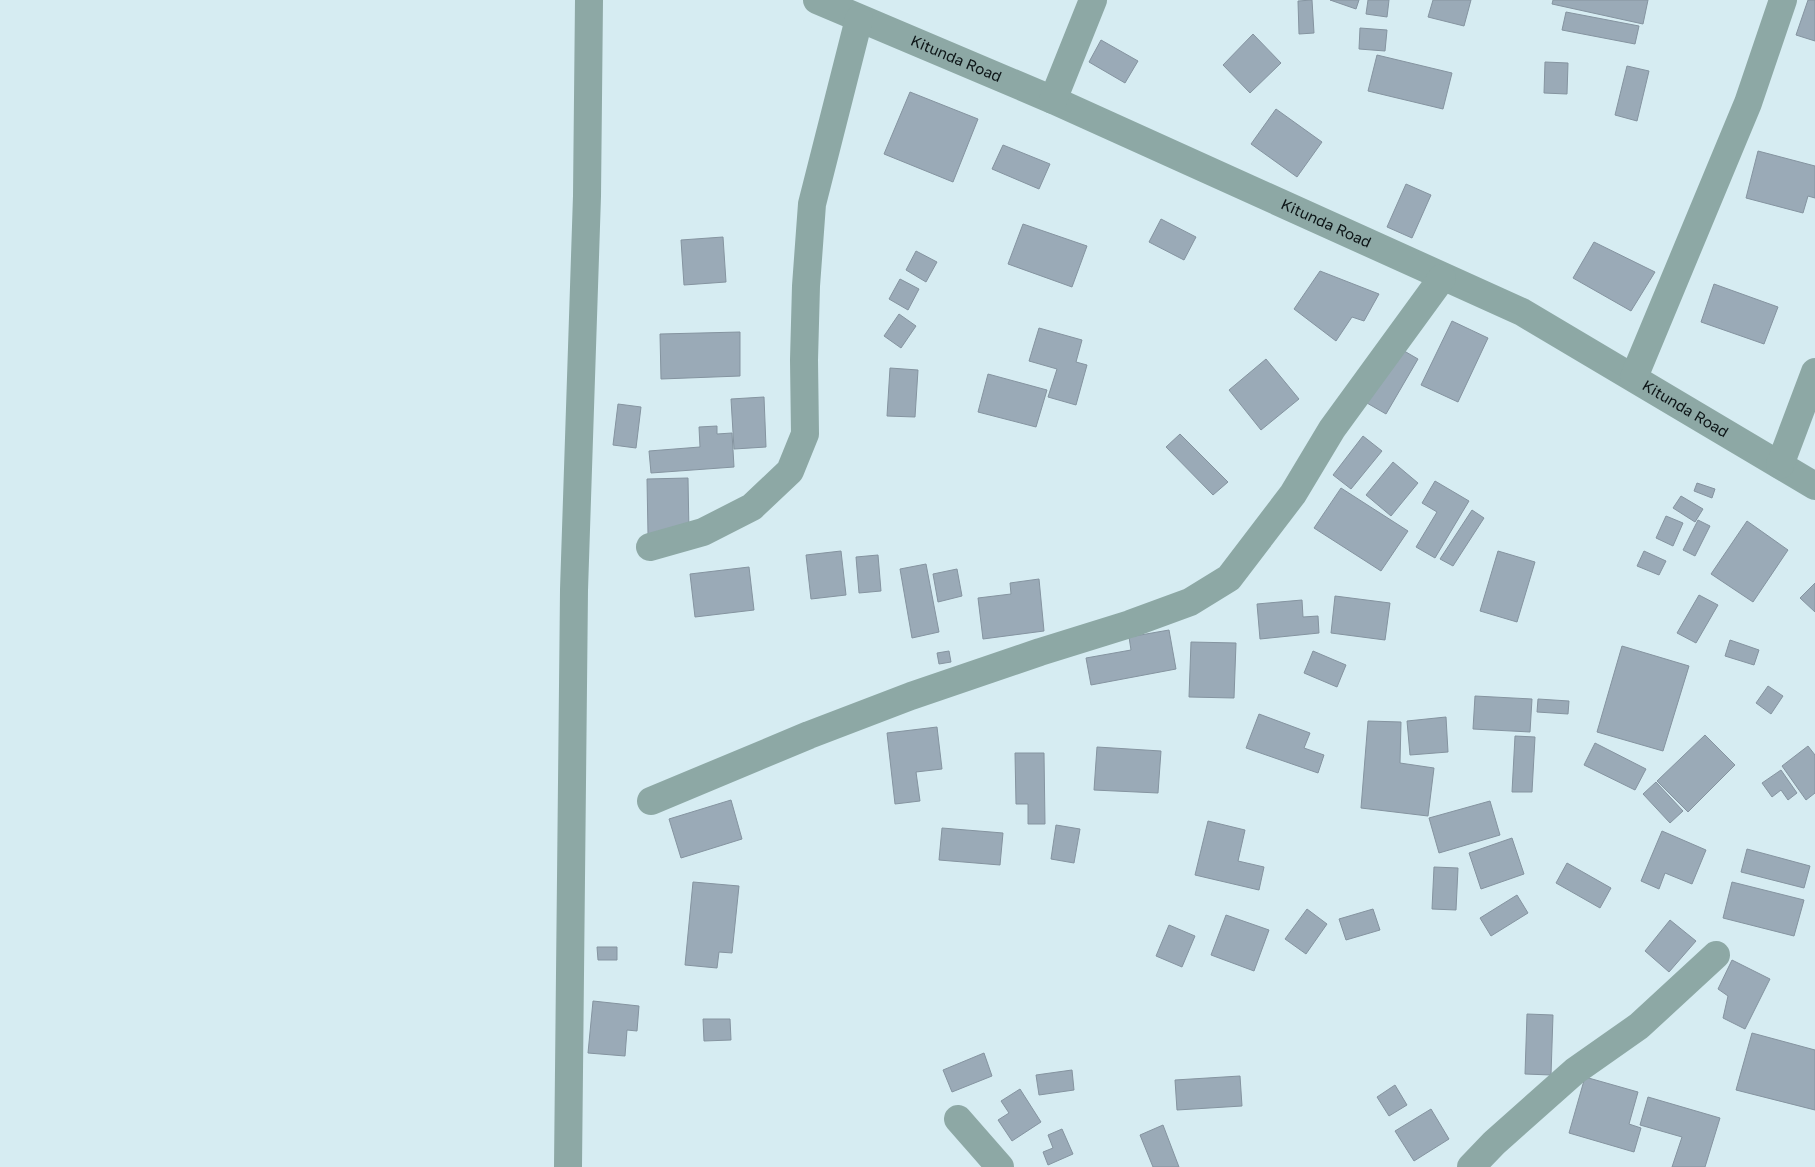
<svg xmlns="http://www.w3.org/2000/svg" width="1815" height="1167" viewBox="0 0 1815 1167" font-family="'Golos Text',sans-serif">
<rect width="100%" height="100%" fill="#d6ecf2"/>
<g fill="#9aaab7" stroke="#8594a0">
<polygon points="1312,0 1314,33 1299,34 1298,1"/>
<polygon points="1330,0 1359,0 1356,9"/>
<polygon points="1368,0 1389,0 1387,17 1366,14"/>
<polygon points="1433,0 1471,0 1464,26 1428,17"/>
<polygon points="1553,0 1648,0 1643,24 1552,4"/>
<polygon points="1808,0 1815,0 1815,41 1796,35"/>
<polygon points="1566,12 1639,26 1635,44 1562,30"/>
<polygon points="1360,28 1387,30 1385,51 1359,49"/>
<polygon points="1253,34 1281,63 1250,93 1223,65"/>
<polygon points="1101,40 1138,61 1125,83 1089,62"/>
<polygon points="1377,55 1452,73 1443,109 1368,91"/>
<polygon points="1545,62 1568,63 1567,94 1544,93"/>
<polygon points="1627,66 1649,71 1637,121 1615,115"/>
<polygon points="910,92 978,119 953,182 884,154"/>
<polygon points="1276,109 1322,142 1297,177 1251,144"/>
<polygon points="1003,145 1050,164 1039,189 992,169"/>
<polygon points="1758,151 1815,166 1815,198 1808,196 1803,213 1746,198"/>
<polygon points="1406,184 1431,195 1412,238 1387,227"/>
<polygon points="1161,219 1196,237 1184,260 1149,242"/>
<polygon points="1023,224 1087,246 1072,287 1008,264"/>
<polygon points="723,237 726,282 684,285 681,240"/>
<polygon points="1594,242 1655,272 1631,311 1573,278"/>
<polygon points="916,251 937,262 926,282 906,270"/>
<polygon points="1320,271 1379,294 1364,321 1352,317 1336,341 1294,309"/>
<polygon points="900,279 919,289 908,310 889,299"/>
<polygon points="1714,284 1778,307 1764,344 1701,322"/>
<polygon points="899,314 916,326 901,348 884,336"/>
<polygon points="1452,321 1488,338 1458,402 1421,385"/>
<polygon points="1039,328 1082,340 1076,362 1087,365 1076,405 1048,397 1057,369 1029,361"/>
<polygon points="740,332 740,376 661,379 660,334"/>
<polygon points="1399,348 1418,359 1386,414 1367,403"/>
<polygon points="1266,359 1299,399 1261,430 1229,390"/>
<polygon points="890,368 918,370 915,417 887,416"/>
<polygon points="988,374 1047,390 1036,427 978,412"/>
<polygon points="764,397 766,447 734,449 731,399"/>
<polygon points="618,404 641,407 636,448 613,445"/>
<polygon points="717,426 717,434 732,433 734,467 651,473 649,451 700,447 699,427"/>
<polygon points="1180,434 1228,482 1213,495 1166,447"/>
<polygon points="1363,436 1382,451 1351,489 1333,475"/>
<polygon points="1393,462 1418,483 1391,516 1366,495"/>
<polygon points="688,478 689,533 648,534 647,479"/>
<polygon points="1435,481 1469,501 1435,558 1416,547 1437,512 1422,503"/>
<polygon points="1697,483 1715,489 1712,498 1694,491"/>
<polygon points="1341,488 1408,531 1381,571 1314,528"/>
<polygon points="1681,496 1703,509 1695,522 1673,508"/>
<polygon points="1472,510 1484,518 1453,566 1440,559"/>
<polygon points="1666,516 1683,523 1673,546 1656,538"/>
<polygon points="1698,520 1710,526 1695,556 1683,550"/>
<polygon points="1747,521 1788,550 1753,602 1711,574"/>
<polygon points="841,551 846,595 811,599 806,555"/>
<polygon points="1498,551 1535,562 1517,622 1480,611"/>
<polygon points="1644,551 1666,561 1659,575 1637,566"/>
<polygon points="878,555 881,591 859,593 856,557"/>
<polygon points="926,564 939,632 912,638 900,569"/>
<polygon points="749,567 754,610 695,617 690,574"/>
<polygon points="957,569 962,596 938,602 933,574"/>
<polygon points="1039,579 1044,631 983,639 978,598 1011,594 1010,583"/>
<polygon points="1815,583 1815,612 1800,598"/>
<polygon points="1699,595 1718,605 1696,643 1677,633"/>
<polygon points="1335,596 1390,603 1385,640 1331,633"/>
<polygon points="1302,600 1303,617 1318,616 1319,633 1260,639 1257,604"/>
<polygon points="1169,630 1176,669 1091,685 1086,658 1131,650 1129,637"/>
<polygon points="1730,640 1759,650 1754,665 1725,656"/>
<polygon points="1191,642 1236,643 1234,698 1189,697"/>
<polygon points="1622,646 1689,666 1663,751 1597,732"/>
<polygon points="949,651 951,662 939,664 937,653"/>
<polygon points="1313,651 1346,665 1337,687 1304,673"/>
<polygon points="1768,686 1783,696 1771,714 1756,703"/>
<polygon points="1475,696 1532,699 1530,732 1473,729"/>
<polygon points="1538,699 1569,701 1568,714 1537,712"/>
<polygon points="1259,714 1310,733 1304,748 1324,755 1318,773 1246,748"/>
<polygon points="1446,717 1448,752 1410,755 1407,721"/>
<polygon points="1368,721 1401,722 1400,763 1434,768 1428,816 1361,808"/>
<polygon points="937,727 942,769 916,772 920,801 895,804 887,733"/>
<polygon points="1705,735 1735,765 1688,812 1657,781"/>
<polygon points="1515,736 1535,737 1532,792 1512,792"/>
<polygon points="1595,743 1646,769 1635,790 1584,765"/>
<polygon points="1808,746 1815,755 1815,793 1806,800 1782,766"/>
<polygon points="1097,747 1161,751 1158,793 1094,790"/>
<polygon points="1015,753 1044,753 1045,824 1028,824 1028,804 1016,804"/>
<polygon points="1781,770 1797,793 1788,800 1781,790 1772,797 1762,783"/>
<polygon points="1656,782 1683,811 1670,823 1643,794"/>
<polygon points="731,800 742,839 681,858 669,819"/>
<polygon points="1490,801 1500,835 1439,853 1429,818"/>
<polygon points="1208,821 1245,830 1238,861 1264,867 1259,890 1195,875"/>
<polygon points="1056,825 1080,829 1074,863 1051,859"/>
<polygon points="942,828 1003,833 1000,865 939,860"/>
<polygon points="1662,831 1706,850 1692,884 1665,873 1659,889 1641,881"/>
<polygon points="1512,838 1524,874 1481,889 1469,853"/>
<polygon points="1747,849 1810,866 1804,888 1741,872"/>
<polygon points="1567,863 1611,888 1600,908 1556,883"/>
<polygon points="1434,867 1458,868 1456,910 1432,909"/>
<polygon points="693,882 739,886 732,953 719,952 717,968 685,965"/>
<polygon points="1732,882 1804,900 1794,936 1723,918"/>
<polygon points="1517,895 1528,913 1491,936 1480,918"/>
<polygon points="1307,909 1327,924 1306,954 1285,939"/>
<polygon points="1373,909 1380,930 1346,940 1339,919"/>
<polygon points="1226,915 1269,930 1254,971 1211,955"/>
<polygon points="1670,920 1696,941 1669,972 1645,951"/>
<polygon points="1169,925 1195,936 1182,967 1156,956"/>
<polygon points="597,947 617,947 617,960 598,960"/>
<polygon points="1732,960 1770,979 1745,1029 1723,1018 1728,996 1718,989"/>
<polygon points="593,1001 639,1006 637,1031 627,1030 625,1056 588,1053"/>
<polygon points="1527,1014 1553,1015 1551,1075 1525,1074"/>
<polygon points="703,1019 730,1019 731,1040 704,1041"/>
<polygon points="1752,1033 1815,1050 1815,1110 1736,1090"/>
<polygon points="984,1053 992,1076 952,1092 943,1070"/>
<polygon points="1072,1070 1074,1090 1039,1095 1036,1075"/>
<polygon points="1240,1076 1242,1106 1177,1110 1175,1080"/>
<polygon points="1585,1077 1638,1092 1629,1124 1641,1128 1634,1152 1569,1133"/>
<polygon points="1395,1085 1407,1105 1389,1116 1377,1097"/>
<polygon points="1020,1089 1041,1122 1012,1141 998,1120 1009,1113 1001,1101"/>
<polygon points="1648,1097 1720,1118 1705,1167 1672,1167 1682,1137 1640,1125"/>
<polygon points="1431,1109 1449,1139 1414,1161 1395,1131"/>
<polygon points="1163,1125 1179,1167 1153,1167 1140,1135"/>
<polygon points="1062,1129 1073,1154 1048,1165 1043,1152 1053,1148 1048,1135"/>
</g>
<g fill="none" stroke-linecap="round" stroke-linejoin="round">
<g stroke="#8da8a5" stroke-width="28">
<path id="s1" d="M817,0L1053,100L1522,312L1815,486"/>
<polyline points="1053,100 1093,0"/>
<polyline points="1634,377 1748,103 1783,0"/>
<polyline points="1780,465 1815,372"/>
<polyline points="650,547 703,532 752,507 790,471 805,434 804,360 806,286 812,204 859,19"/>
<polyline points="651,801 809,735 911,696 1040,652 1130,624 1190,602 1229,578 1293,494 1332,429 1442,278"/>
<polyline points="958,1119 1000,1167"/>
<polyline points="568,1167 574,590 587,196 589,0"/>
<polyline points="1471,1167 1494,1143 1575,1071 1639,1026 1716,955"/>
</g>
</g>
<g text-anchor="middle" stroke-width="5" stroke-linejoin="round" paint-order="stroke">
<g font-size="15" fill="#0c1416" stroke="#fff">
<text dy="5" stroke="none"><textPath href="#s1" startOffset="151">Kitunda Road</textPath></text>
<text dy="5" stroke="none"><textPath href="#s1" startOffset="556">Kitunda Road</textPath></text>
<text dy="5" stroke="none"><textPath href="#s1" startOffset="961">Kitunda Road</textPath></text>
</g>
</g>
</svg>
